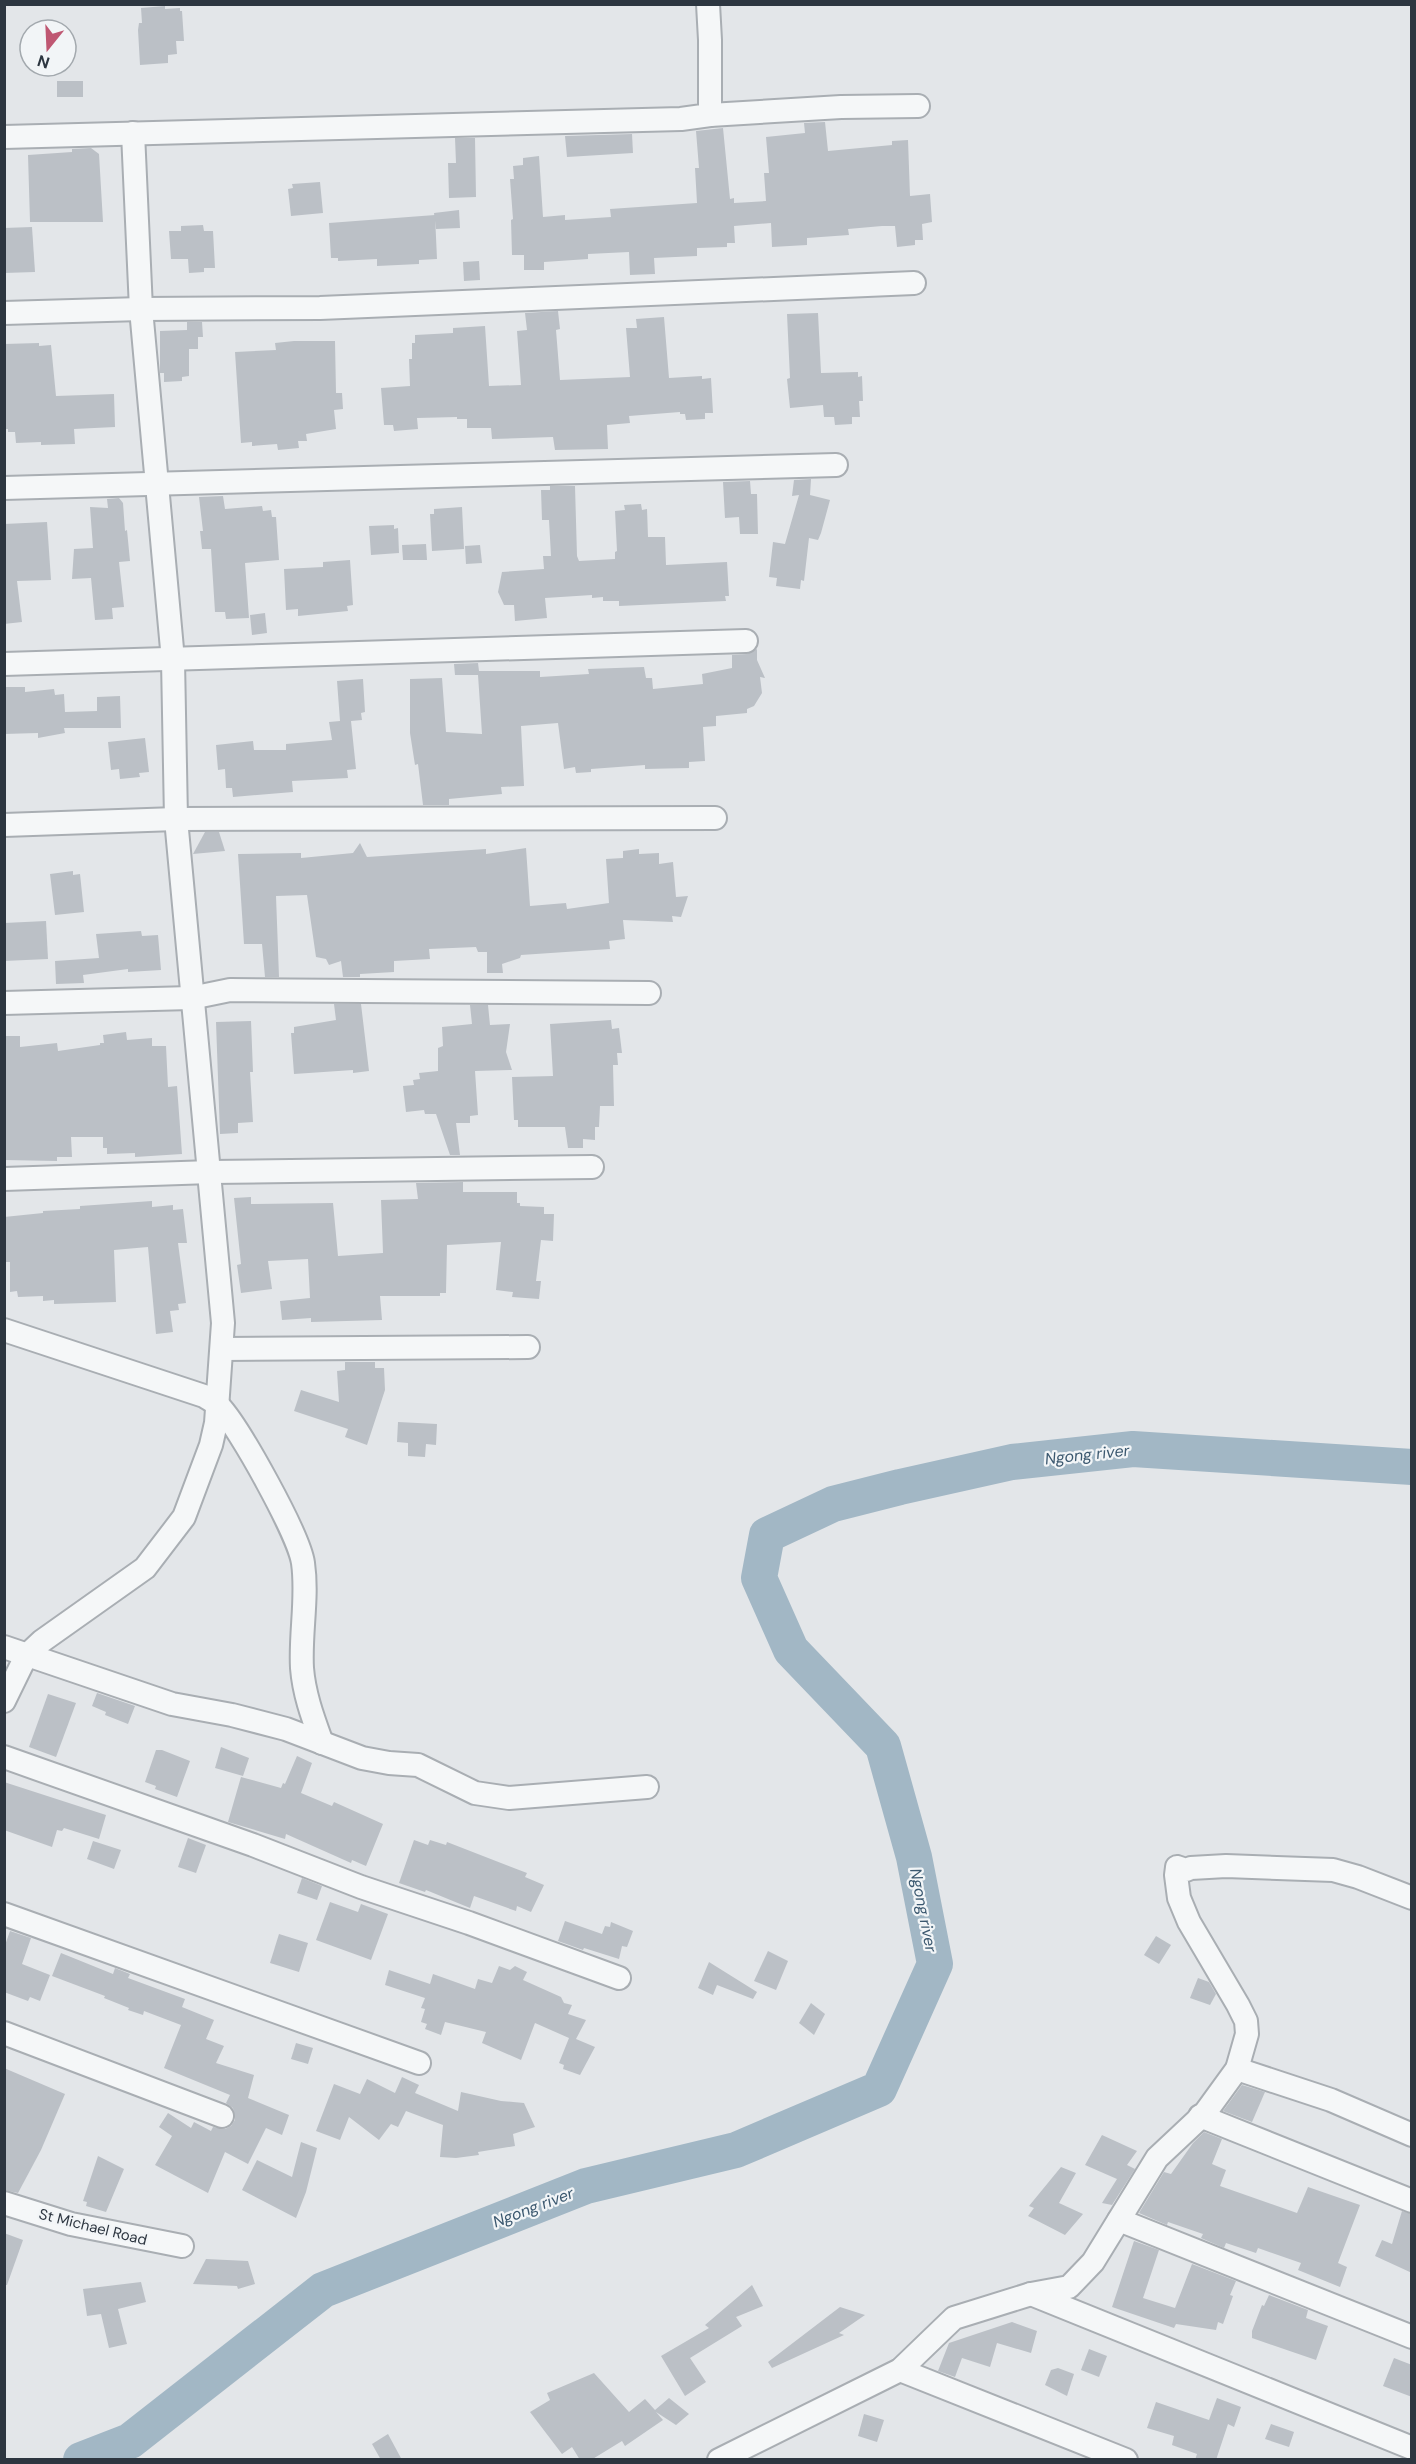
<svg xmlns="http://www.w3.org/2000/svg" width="1416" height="2464" viewBox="0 0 1416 2464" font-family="'DM Sans',sans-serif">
<rect width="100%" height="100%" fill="#e3e6e9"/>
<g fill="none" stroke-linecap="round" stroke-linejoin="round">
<polyline stroke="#a2b7c5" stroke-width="36" points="81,2460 130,2441 323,2290 586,2186 736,2150 879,2089 935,1964 914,1857 883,1746 791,1650 759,1578 767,1535 833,1504 900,1487 1012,1462 1133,1449 1412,1467"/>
</g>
<g fill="#bbc0c6">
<polygon points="165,6 165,9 180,8 180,11 182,11 184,41 176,41 177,54 168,55 168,63 140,65 138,30 139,23 142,23 141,8"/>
<rect x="57" y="81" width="26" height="16"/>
<polygon points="825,122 828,151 892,145 892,141 908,140 910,196 930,194 932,222 922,224 923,240 915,240 915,245 897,247 895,226 882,226 848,229 849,235 807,238 807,245 772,247 771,223 734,226 735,243 727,243 727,247 697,248 697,256 654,258 655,274 630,275 629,252 588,254 588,259 544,262 544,270 524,270 524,255 512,255 511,220 513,219 510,179 514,179 513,166 523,165 523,158 539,156 543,217 565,215 565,220 611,217 610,209 697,203 695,168 699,168 696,131 723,128 730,199 734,198 734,203 766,201 764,173 769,173 766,137 805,133 804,123"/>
<polygon points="632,134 633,153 567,157 565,136"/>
<polygon points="455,138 475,138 476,197 449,198 448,163 456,163"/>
<polygon points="91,148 99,154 103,222 30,222 28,155 72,152 72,149"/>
<polygon points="320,182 323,213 291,216 288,189 293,188 292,184"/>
<polygon points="459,210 460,228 436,229 434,213"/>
<polygon points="435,215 437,259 419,260 419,264 377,266 377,259 338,261 338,258 331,258 329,223"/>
<polygon points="203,225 204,231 213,231 215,268 204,268 204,272 189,273 188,259 171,259 169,231 181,231 181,226"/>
<polygon points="32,227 35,272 4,273 4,228"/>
<polygon points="479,261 480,280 464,281 463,262"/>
<polygon points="558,311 560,329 556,330 560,380 630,377 626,328 637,328 636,319 664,317 669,378 702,376 702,379 711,378 713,413 705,413 705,419 686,420 685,414 680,414 680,412 629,416 630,423 607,425 608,449 555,450 553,437 492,439 491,428 467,428 467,419 457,419 457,417 417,418 418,429 394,431 393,425 384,425 381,388 410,386 409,359 412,359 412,343 415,343 415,335 453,333 453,328 485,326 489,386 521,385 517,331 527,330 525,313"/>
<polygon points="818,313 821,373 858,372 858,377 862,376 863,401 859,401 860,417 852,417 852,424 835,425 834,417 824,417 823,405 790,408 787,379 790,378 787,314"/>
<polygon points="187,322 202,322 203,337 198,337 198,349 189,349 189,376 182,377 182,381 164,382 164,373 160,373 160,331 187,330"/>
<polygon points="294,341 335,341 336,393 342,393 343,409 334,410 336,429 306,434 307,441 298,441 299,448 278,450 277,444 252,446 252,442 241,443 235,352 276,350 275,343"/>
<polygon points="39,343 39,346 51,345 56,396 114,394 115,427 74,429 75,444 41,445 41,442 16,443 15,432 8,432 8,429 4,429 4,344"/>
<polygon points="811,479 810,495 830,500 821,533 818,540 809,538 804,581 801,580 800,589 776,586 777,578 769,577 773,542 785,544 799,495 792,496 794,480"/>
<polygon points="750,481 751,494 757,494 758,534 740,534 739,517 725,518 723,482"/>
<polygon points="550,486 575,486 577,556 579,561 615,559 615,552 617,551 615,511 625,510 624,505 641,504 642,510 647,509 648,537 665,537 666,565 727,562 729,596 725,596 726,601 619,606 619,601 603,601 603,597 592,598 592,595 545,598 547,618 515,621 514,605 504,605 498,592 502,572 544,569 543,556 551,556 549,520 542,520 541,490 550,490"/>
<polygon points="223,496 225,509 262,506 263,511 271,510 272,517 276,517 279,560 245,563 249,618 226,619 225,612 215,612 211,549 202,549 200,531 203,531 199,497"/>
<polygon points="119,498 123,503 125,531 127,530 130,561 119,562 124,607 112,608 113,619 95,620 91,578 72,579 74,549 93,548 90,507 108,508 107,499"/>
<polygon points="462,507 464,549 432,551 430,514 434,514 434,509"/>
<polygon points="47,522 51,580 17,581 22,622 4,624 4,524"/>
<polygon points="394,525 394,529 398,528 399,553 371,555 369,526"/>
<polygon points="426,544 427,560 403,560 402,545"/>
<polygon points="480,545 482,563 466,564 465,546"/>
<polygon points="350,560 353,605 347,606 348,611 298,616 298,609 286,610 284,569 323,567 323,562"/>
<polygon points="265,613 267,633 252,635 250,615"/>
<polygon points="757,649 757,660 765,678 760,677 762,693 754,706 747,709 747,713 716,716 716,726 703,727 705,761 689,762 689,768 645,769 645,765 591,769 591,772 576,773 575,767 564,769 558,723 521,726 524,786 501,787 502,794 449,799 449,805 423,805 418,764 415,765 410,733 410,679 442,678 446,732 482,734 478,675 455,675 454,664 478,663 479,671 540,671 540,677 589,674 588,669 644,667 646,678 652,678 653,689 703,684 702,674 732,668 732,655 747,654"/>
<polygon points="363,679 365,712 361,713 362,720 351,721 356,769 347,770 348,778 292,781 293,792 233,797 232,788 226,788 225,769 218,770 216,745 253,741 254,750 286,750 286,744 332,740 329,722 340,721 337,681"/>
<polygon points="4,687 25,687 25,692 54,689 55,695 64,694 65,712 97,711 97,697 120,696 121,728 64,728 65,733 38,738 38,733 4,734"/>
<polygon points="145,738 149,772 139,773 140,777 120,779 119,769 111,770 108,742"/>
<polygon points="205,832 219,832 225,851 193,854"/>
<polygon points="360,843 367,857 486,849 486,854 526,848 530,906 566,903 567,909 609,903 606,859 623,858 623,851 639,849 639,854 659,853 659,864 673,862 676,897 688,896 681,917 672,916 673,922 623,920 625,939 609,941 610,949 521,955 520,958 502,964 503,973 487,973 487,952 478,952 476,947 429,949 430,959 394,961 394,972 360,974 360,977 343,977 341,961 329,965 326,959 316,957 307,895 276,896 279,977 265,977 262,944 244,944 238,854 301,853 301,858 353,853"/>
<polygon points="73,871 73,875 80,874 84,912 55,915 50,874"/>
<polygon points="46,921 48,959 4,961 4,923"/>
<polygon points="141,931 142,936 158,935 161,970 128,972 128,969 83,975 84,983 56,984 55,961 99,958 96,934"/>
<polygon points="334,1004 361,1004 369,1071 353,1073 353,1070 294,1074 291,1033 294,1033 294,1027 336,1020"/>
<polygon points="470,1005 488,1005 490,1025 510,1024 506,1052 512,1070 475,1071 478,1115 470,1116 470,1123 456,1123 460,1155 450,1155 436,1114 425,1114 424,1110 406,1112 403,1086 414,1085 413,1080 420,1079 419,1073 438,1071 438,1048 443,1046 442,1027 472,1024"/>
<polygon points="611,1020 612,1029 619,1028 622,1053 617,1053 618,1065 613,1065 614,1106 600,1106 599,1127 595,1127 595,1140 583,1139 583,1148 568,1148 565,1127 518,1127 518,1120 514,1120 512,1077 553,1076 550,1024"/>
<polygon points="251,1021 253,1072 250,1072 253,1122 238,1123 238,1133 220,1134 216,1022"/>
<polygon points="126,1032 127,1040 152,1038 152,1046 166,1046 168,1087 177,1086 182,1154 135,1157 135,1153 107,1154 107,1148 103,1148 103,1137 71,1137 72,1157 57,1157 57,1161 4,1160 4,1036 20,1036 20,1047 57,1043 58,1051 100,1045 100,1043 104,1043 103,1035"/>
<polygon points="463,1182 463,1192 517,1192 517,1203 520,1203 520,1206 544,1207 544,1214 554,1214 553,1241 541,1240 536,1281 541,1281 539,1299 512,1297 513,1292 496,1290 501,1242 447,1245 446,1293 440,1293 440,1296 380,1296 382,1320 311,1322 311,1318 282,1320 280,1301 310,1298 308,1259 268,1261 272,1289 241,1293 237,1265 241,1264 234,1198 251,1197 251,1204 333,1203 338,1256 383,1253 381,1200 418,1199 416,1183"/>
<polygon points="152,1201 152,1207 173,1205 173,1210 183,1209 187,1243 178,1243 186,1303 178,1304 179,1310 170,1311 173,1332 156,1334 148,1247 114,1250 116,1302 54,1304 54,1300 43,1301 43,1296 18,1297 17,1291 10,1292 10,1262 4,1262 4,1217 43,1213 43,1211 80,1209 80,1206"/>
<polygon points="345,1362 375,1362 375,1368 384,1368 385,1390 367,1445 345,1437 348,1429 294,1411 301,1390 339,1402 337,1371 345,1370"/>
<polygon points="398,1422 437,1424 436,1445 426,1444 425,1457 408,1456 408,1443 397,1442"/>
<polygon points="97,1693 135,1706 128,1724 105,1715 106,1712 92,1706"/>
<polygon points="48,1694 76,1703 56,1757 29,1747"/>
<polygon points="221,1747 249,1758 243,1776 215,1768"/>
<polygon points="156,1750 162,1750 190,1761 177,1797 155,1789 156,1786 145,1782"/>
<polygon points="297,1756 312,1763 301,1793 332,1806 334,1802 383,1824 366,1866 352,1860 351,1863 286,1834 285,1839 228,1822 241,1777 281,1788 283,1783 285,1784"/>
<polygon points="4,1782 106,1815 99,1839 64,1828 62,1831 57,1830 52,1847 4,1830"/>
<polygon points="188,1838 206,1845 196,1873 178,1867"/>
<polygon points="414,1840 428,1845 430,1840 446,1845 447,1842 527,1873 525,1877 544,1885 531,1912 517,1906 516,1911 474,1896 470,1908 426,1890 425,1892 399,1883"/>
<polygon points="93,1841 121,1850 114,1869 87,1859"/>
<polygon points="302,1878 322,1886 317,1900 297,1893"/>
<polygon points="330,1902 358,1912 361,1904 388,1914 371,1960 316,1940"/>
<polygon points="565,1921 602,1934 605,1926 610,1927 611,1922 633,1931 627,1947 622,1946 619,1959 584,1948 583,1950 558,1941"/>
<polygon points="10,1931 31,1938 22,1964 50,1975 40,2001 30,1997 28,2001 4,1992 4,1948"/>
<polygon points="279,1934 308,1943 299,1972 270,1963"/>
<polygon points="1156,1936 1171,1945 1159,1964 1144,1955"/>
<polygon points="768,1951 788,1961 776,1990 754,1981"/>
<polygon points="61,1953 113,1974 115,1968 130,1974 128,1978 185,1999 182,2007 214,2020 206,2039 224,2046 216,2063 254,2075 248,2098 289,2115 282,2135 266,2128 248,2164 225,2152 208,2193 155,2165 172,2136 159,2127 168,2113 191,2128 194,2122 211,2131 213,2127 225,2129 231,2126 235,2120 233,2108 226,2103 230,2095 164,2068 181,2025 144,2011 143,2015 128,2010 129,2008 104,1998 105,1996 52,1976"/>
<polygon points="709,1962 757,1992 753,1999 717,1985 713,1995 698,1988"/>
<polygon points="499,1966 510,1970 515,1966 527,1972 523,1980 561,1997 564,2003 572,2005 568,2014 586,2020 576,2039 595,2047 580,2075 563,2069 564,2065 559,2063 569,2038 535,2023 521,2060 482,2043 486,2032 445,2022 441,2035 425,2029 427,2024 421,2022 425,2009 421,2008 425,1998 385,1985 389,1970 430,1984 433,1974 475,1989 478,1979 492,1983"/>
<polygon points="1198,1978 1209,1982 1216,1994 1210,2005 1190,1998"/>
<polygon points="811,2003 825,2014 814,2035 799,2023"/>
<polygon points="296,2043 313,2048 308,2064 291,2059"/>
<polygon points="4,2068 65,2094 41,2150 18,2193 4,2190"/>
<polygon points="402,2077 419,2085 415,2093 458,2111 461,2092 501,2101 524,2103 535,2127 513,2134 515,2146 478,2152 479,2155 456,2158 440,2157 443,2125 406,2111 398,2127 391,2124 379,2140 349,2117 340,2140 316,2131 334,2084 360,2094 367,2079 395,2093"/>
<polygon points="1242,2085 1265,2092 1252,2122 1223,2111"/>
<polygon points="1204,2132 1222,2139 1212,2164 1226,2170 1220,2186 1297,2213 1308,2187 1360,2205 1338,2263 1347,2267 1340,2287 1298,2270 1301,2263 1258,2248 1256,2253 1226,2243 1224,2248 1201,2238 1203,2234 1168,2222 1167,2225 1139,2213 1164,2172 1171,2174 1193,2143"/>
<polygon points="1102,2135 1137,2151 1127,2165 1135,2169 1112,2205 1102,2203 1117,2179 1085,2165"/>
<polygon points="301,2142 317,2148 306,2192 296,2218 242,2190 257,2160 292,2177"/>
<polygon points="98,2156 124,2169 106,2212 86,2206 87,2202 83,2201"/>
<polygon points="1061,2167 1076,2173 1059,2203 1083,2214 1065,2235 1028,2216 1034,2208 1029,2206"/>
<polygon points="1402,2211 1412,2214 1412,2273 1375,2256 1382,2240 1392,2244"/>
<polygon points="4,2233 23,2240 7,2285 4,2285"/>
<polygon points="1134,2241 1159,2250 1143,2298 1175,2308 1192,2264 1236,2281 1230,2295 1233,2296 1223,2324 1218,2322 1216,2330 1176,2324 1174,2328 1112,2307"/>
<polygon points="206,2259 248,2261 255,2284 238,2289 237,2286 193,2284"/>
<polygon points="141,2282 146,2302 118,2309 127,2344 109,2348 101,2314 87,2316 83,2289"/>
<polygon points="752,2285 763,2306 736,2317 742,2326 690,2358 706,2382 685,2396 661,2356 709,2328 705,2325"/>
<polygon points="1269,2295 1308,2310 1306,2318 1328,2326 1316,2360 1252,2338 1252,2331 1262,2305 1264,2306"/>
<polygon points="840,2307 865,2315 839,2333 844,2335 772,2368 768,2362"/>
<polygon points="1012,2322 1037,2331 1031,2353 997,2343 990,2367 962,2358 955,2377 938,2371 949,2343"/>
<polygon points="1089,2349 1107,2356 1099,2377 1081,2370"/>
<polygon points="1394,2358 1412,2365 1412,2397 1383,2386"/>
<polygon points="1058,2368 1074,2374 1067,2396 1045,2385 1051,2370"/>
<polygon points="594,2373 629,2412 645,2399 655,2410 669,2398 689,2414 676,2425 656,2412 663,2420 625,2446 622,2441 591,2460 580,2460 572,2447 562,2454 530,2412 550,2400 547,2393"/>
<polygon points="1217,2398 1241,2407 1234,2427 1228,2424 1216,2460 1195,2460 1197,2454 1172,2445 1174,2436 1147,2428 1156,2402 1209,2420"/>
<polygon points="864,2414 884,2420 877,2442 858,2436"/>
<polygon points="1271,2424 1294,2432 1289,2447 1265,2439"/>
<polygon points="388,2434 402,2460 381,2460 372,2444"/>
</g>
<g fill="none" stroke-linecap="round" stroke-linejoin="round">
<defs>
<g id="minor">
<polyline points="710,115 841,107 918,106"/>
<polyline points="4,137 681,119 710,115 710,40 708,4"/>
<polyline points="4,313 141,309 320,308 914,283"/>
<polyline points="4,488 836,465"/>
<polyline points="4,664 746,641"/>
<polyline points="4,825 176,819 715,818"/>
<polyline points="4,1003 191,998 230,990 649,993"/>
<polyline points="4,1179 211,1172 592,1167"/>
<path d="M4,1330L204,1396C209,1399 215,1402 219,1406C239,1427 299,1535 303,1563C308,1598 300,1633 302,1668C304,1694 313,1718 322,1743"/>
<polyline points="223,1349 528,1347"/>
<polyline points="4,1647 172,1704 232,1715 286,1729 362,1758 389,1763 418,1765 475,1793 509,1798 647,1787"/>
<polyline points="4,1701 26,1656 42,1641 145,1568 184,1517 211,1445 216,1423 223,1323 176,819 173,660 141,309 133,133"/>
<polyline points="4,1757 253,1845 361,1887 469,1923 619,1978"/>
<polyline points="4,1914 419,2063"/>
<polyline points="4,2033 222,2116"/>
<polyline points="1237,2069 1331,2100 1412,2135"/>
<polyline points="1200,2116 1412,2201"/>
<polyline points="4,2203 71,2224 182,2246"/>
<polyline points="1119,2220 1412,2337"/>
<polyline points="1031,2294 1412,2448"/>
<polyline points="900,2370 1126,2460"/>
<polyline points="719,2460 900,2370 954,2318 1031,2294 1069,2287 1093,2262 1157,2158 1205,2113 1237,2069 1247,2034 1246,2021 1238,2005 1189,1922 1179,1898 1176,1875 1177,1867 1186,1870 1191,1868 1226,1866 1333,1870 1358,1877 1412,1898"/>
</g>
</defs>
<use href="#minor" stroke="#a9aeb3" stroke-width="26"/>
<use href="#minor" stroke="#f5f7f8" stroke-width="22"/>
</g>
<g text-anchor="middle" stroke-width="4.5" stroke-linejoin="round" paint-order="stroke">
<g font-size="15" fill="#2d3640" stroke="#f2f5f7">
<text transform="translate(93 2227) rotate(14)" y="5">St Michael Road</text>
</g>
<g font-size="16" font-style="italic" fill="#3b586f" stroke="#f2f5f7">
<text transform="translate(1087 1454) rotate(-6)" y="6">Ngong river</text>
<text transform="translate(924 1910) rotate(79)" y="6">Ngong river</text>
<text transform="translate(533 2207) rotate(-21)" y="6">Ngong river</text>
</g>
</g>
<rect width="1416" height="2464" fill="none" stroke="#2d3640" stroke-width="12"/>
<g transform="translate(48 48) rotate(198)"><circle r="28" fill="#f2f5f7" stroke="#a3a9ae" stroke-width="1.5"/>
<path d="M0-4.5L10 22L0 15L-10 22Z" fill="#bf5772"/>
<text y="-9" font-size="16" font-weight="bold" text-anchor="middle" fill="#2d3640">N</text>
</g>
</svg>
